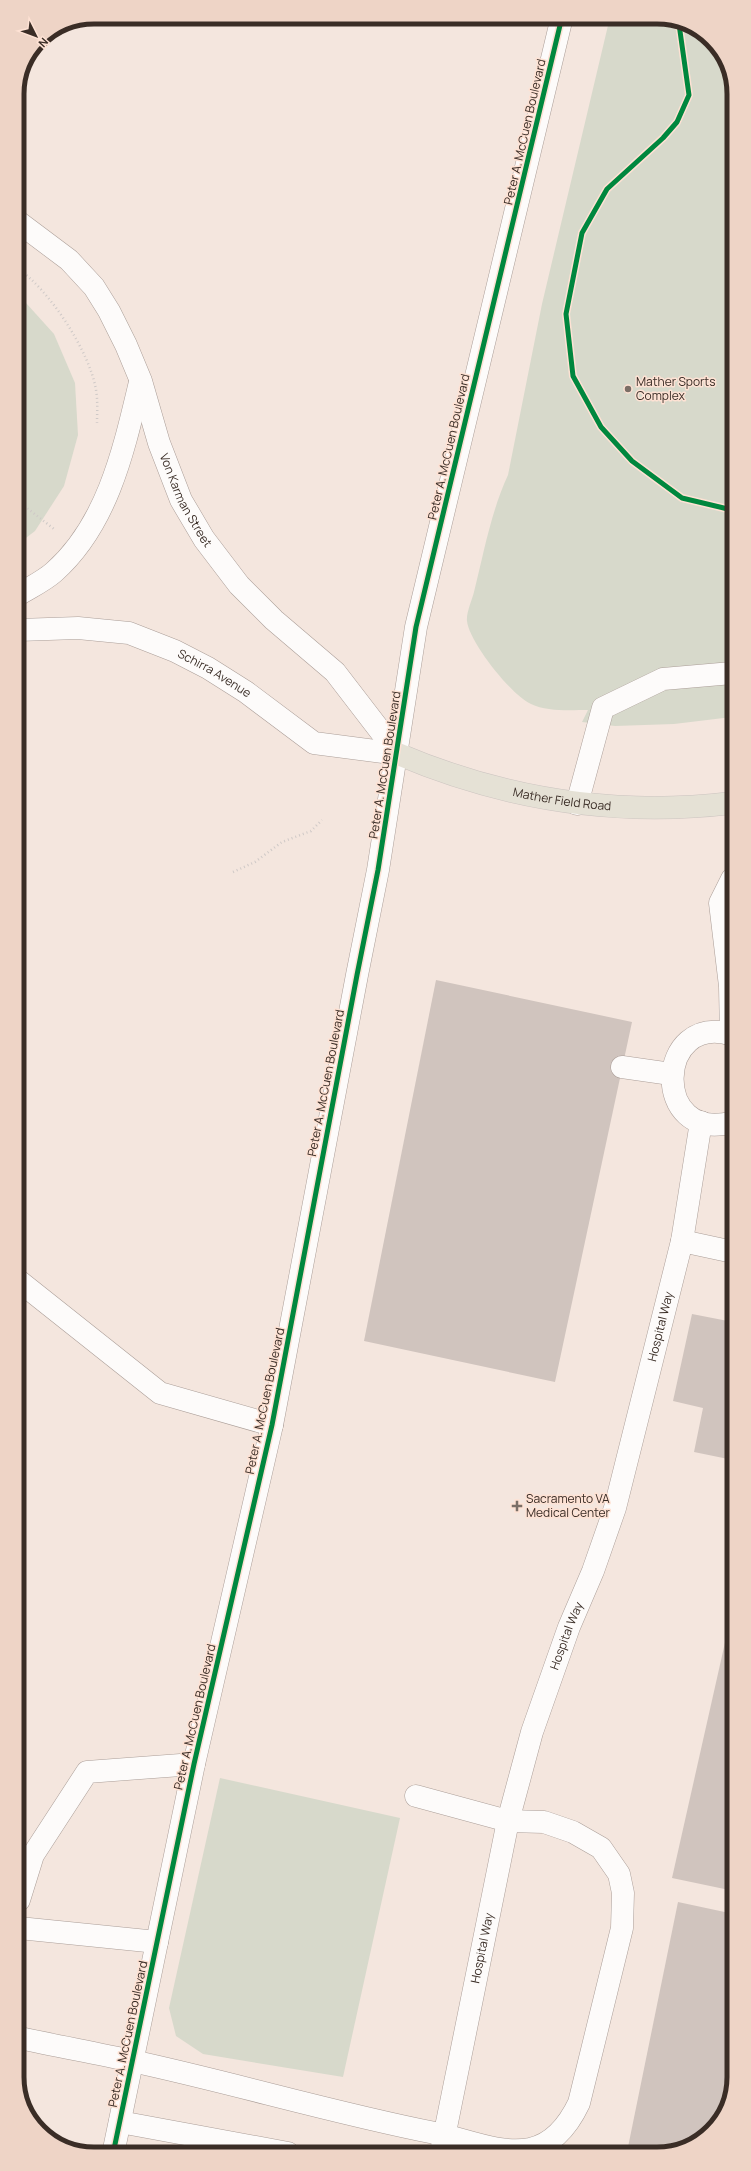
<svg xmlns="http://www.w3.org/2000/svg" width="751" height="2171" viewBox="0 0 751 2171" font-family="Manrope,sans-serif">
<rect width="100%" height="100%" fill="#f4e6de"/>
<g fill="#d7d9cb">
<path d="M610,17H662L704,33L731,74L732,717L674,724L615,726L582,722L588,710C571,710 547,712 531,704C512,696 469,642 467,621C466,613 472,600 474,592C484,552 491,512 508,475L542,304Z"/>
<polygon points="17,293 54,334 75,383 78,435 64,486 35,531 18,544"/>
<polygon points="220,1778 400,1818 343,2077 203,2054 176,2036 169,2008"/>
</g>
<g fill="#d0c4be">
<polygon points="436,980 632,1022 555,1382 364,1341"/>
<polygon points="692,1314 733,1322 733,1460 694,1452 703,1408 673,1401"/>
<polygon points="733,1607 734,1891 672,1878"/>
<polygon points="678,1902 734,1914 734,2077 718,2124 677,2151 627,2152"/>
</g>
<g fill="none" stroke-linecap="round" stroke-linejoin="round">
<defs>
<g id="minor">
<path id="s1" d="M17,221L69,260L94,287L109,311L126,345L141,381L159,443L181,500L204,539L239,585L274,620L335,672L398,754"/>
<path d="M18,595C29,588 44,581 54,572C108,524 124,449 140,382"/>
<path id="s2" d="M18,630L78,628L129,633L175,651L208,668L246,692L314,743L398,754"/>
<polyline points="577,804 603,708 663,679 732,673"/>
<polyline points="731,1035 730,986 720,903 732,879"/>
<path d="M733,1035C655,1010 650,1145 733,1122"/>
<polyline points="622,1067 671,1074"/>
<polyline points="682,1241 733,1252"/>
<polyline points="19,1281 160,1393 272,1425"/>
<polyline points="19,1900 33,1855 87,1772 194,1764"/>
<polyline points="19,1928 157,1942"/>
<path d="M20,2038C57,2046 95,2053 132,2061C234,2083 333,2113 435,2133C465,2139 500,2155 530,2149C554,2144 569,2124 579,2103L622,1928L623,1893L619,1874L601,1848L573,1832L544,1822L508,1821L416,1796"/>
<polyline points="120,2122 288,2153"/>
<path id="s3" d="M441,2152L508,1821L532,1732L569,1627L593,1571L615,1508L682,1241L701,1122"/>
<polyline points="113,2154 194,1764 272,1425 357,975 378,870 416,627 562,17"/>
</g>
<g id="major">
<path id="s4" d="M398,754C506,800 615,817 732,803"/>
</g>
</defs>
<use href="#minor" stroke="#ab9e98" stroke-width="23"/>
<use href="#major" stroke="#ccc4c0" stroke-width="23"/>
<g stroke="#cfc9c7" stroke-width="2.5" stroke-dasharray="1 3" stroke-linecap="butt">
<path d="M17,268C49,289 90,352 96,390C98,401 97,413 97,423"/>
<polyline points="17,283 25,274"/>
<polyline points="18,501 54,529"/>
<polyline points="233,872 255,862 282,842 311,831 322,820"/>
</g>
<use href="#minor" stroke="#fdfbfa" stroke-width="22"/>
<use href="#major" stroke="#e5e1d5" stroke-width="22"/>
<defs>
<g id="cycleway">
<polyline points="679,24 689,95 677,122 663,138 607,189 582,233 566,314 573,376 601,427 632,461 682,498 732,510"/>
<polyline points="113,2154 194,1764 272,1425 357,975 378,870 416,627 562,17"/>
</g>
</defs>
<use href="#cycleway" stroke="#fee2d4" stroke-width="8"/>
<use href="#cycleway" stroke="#00873e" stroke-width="5"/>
</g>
<g fill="#7b6e66" stroke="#fee2d4" stroke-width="1.5">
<circle cx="628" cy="389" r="4"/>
<path d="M515 1500h4v4h4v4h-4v4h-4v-4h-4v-4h4z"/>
</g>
<g text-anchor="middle" stroke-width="3" stroke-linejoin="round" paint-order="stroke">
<g font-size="12" fill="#3a2d26" stroke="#fee2d4">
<text transform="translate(525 132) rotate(-77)" y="4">Peter A. McCuen Boulevard</text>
<text transform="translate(449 447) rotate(-77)" y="4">Peter A. McCuen Boulevard</text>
<text dy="4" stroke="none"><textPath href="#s1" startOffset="335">Von Karman Street</textPath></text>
<text dy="4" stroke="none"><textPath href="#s2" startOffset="206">Schirra Avenue</textPath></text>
<text transform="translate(385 765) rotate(-81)" y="4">Peter A. McCuen Boulevard</text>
<text dy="4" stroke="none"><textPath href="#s4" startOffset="171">Mather Field Road</textPath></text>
<text transform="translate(326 1083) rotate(-79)" y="4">Peter A. McCuen Boulevard</text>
<text dy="4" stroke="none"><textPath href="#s3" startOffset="856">Hospital Way</textPath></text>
<text transform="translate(265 1401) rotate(-78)" y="4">Peter A. McCuen Boulevard</text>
<text dy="4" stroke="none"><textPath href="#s3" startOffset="532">Hospital Way</textPath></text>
<text transform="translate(195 1717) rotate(-77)" y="4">Peter A. McCuen Boulevard</text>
<text dy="4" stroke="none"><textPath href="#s3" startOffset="208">Hospital Way</textPath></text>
<text transform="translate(128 2034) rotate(-78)" y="4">Peter A. McCuen Boulevard</text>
</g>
<g font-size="12" fill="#3a2d26" stroke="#fee2d4" text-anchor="start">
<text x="636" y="386">Mather Sports<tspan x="636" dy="14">Complex</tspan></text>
<text x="526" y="1503">Sacramento VA<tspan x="526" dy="14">Medical Center</tspan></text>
</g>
</g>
<path d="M0 0H751V2171H0ZM94 24H657A70 70 0 0 1 727 94V2077A70 70 0 0 1 657 2147H94A70 70 0 0 1 24 2077V94A70 70 0 0 1 94 24Z" fill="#eed4c6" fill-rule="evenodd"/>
<path fill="none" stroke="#3a2d26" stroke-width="5" d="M94 24H657A70 70 0 0 1 727 94V2077A70 70 0 0 1 657 2147H94A70 70 0 0 1 24 2077V94A70 70 0 0 1 94 24Z"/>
<g transform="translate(36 36) rotate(132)" stroke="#fee2d4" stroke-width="3" paint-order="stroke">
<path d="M0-3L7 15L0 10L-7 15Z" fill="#3a2d26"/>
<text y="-6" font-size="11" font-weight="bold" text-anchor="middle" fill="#3a2d26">N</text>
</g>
</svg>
